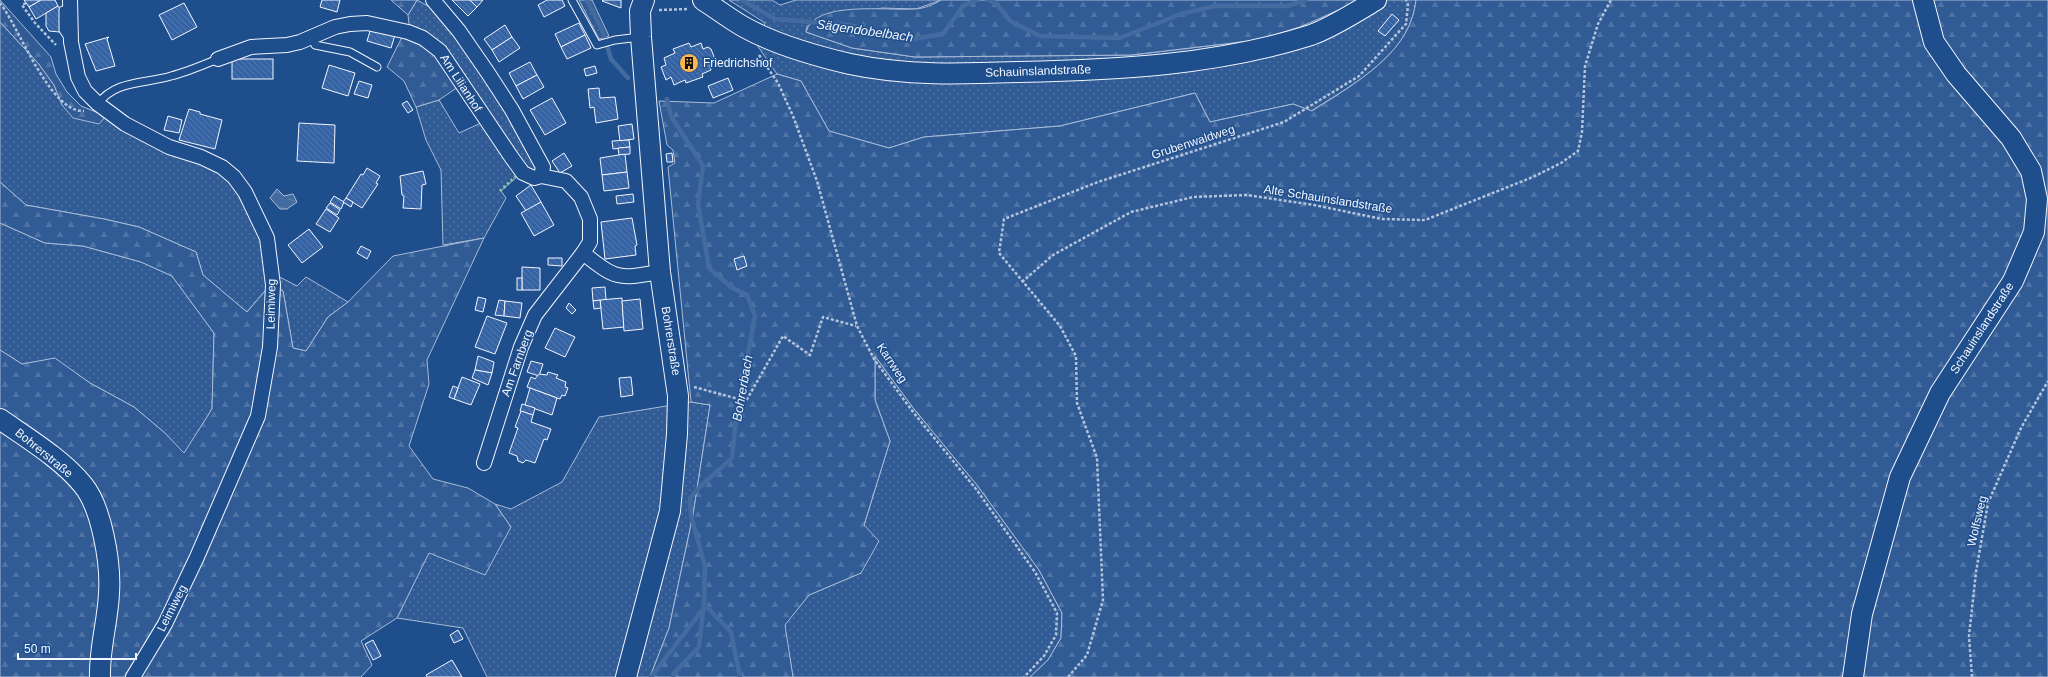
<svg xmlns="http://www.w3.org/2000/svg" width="2048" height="677" viewBox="0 0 2048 677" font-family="Helvetica,sans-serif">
<defs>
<pattern id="grass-dots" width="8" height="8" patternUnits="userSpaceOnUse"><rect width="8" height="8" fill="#305b95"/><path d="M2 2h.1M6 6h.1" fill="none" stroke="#4e73a5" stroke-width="1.8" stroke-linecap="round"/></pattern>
<pattern id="forest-firs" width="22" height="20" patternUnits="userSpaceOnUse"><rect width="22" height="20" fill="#305b95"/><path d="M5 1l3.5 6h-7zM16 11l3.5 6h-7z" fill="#4e73a5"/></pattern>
<pattern id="water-ripples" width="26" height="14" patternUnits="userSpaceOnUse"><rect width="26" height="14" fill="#446ba0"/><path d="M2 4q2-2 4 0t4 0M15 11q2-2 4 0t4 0" fill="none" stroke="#5f81ae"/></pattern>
<pattern id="building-back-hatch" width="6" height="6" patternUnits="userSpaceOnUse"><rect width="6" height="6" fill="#3563a3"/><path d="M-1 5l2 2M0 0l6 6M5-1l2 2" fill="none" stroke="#537ab1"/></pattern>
</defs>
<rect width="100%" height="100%" fill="#1f4e8c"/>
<g fill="url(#grass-dots)" stroke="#a8bbd7">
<polygon points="417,0 433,9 463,46 507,109 538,170 535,172 528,170 437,42 409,24 408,15"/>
<polygon points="579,0 592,0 609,36 599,39"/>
<path d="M729,0H772L780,5L796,0H941L916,9L882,8L807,26L806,32L852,48L915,57L1131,55L1258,40L1358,0H1416C1415,6 1414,13 1412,18C1399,60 1346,89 1311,111L1293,104L1210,122L1195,93L1060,126L924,137L889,148L829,131L801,81L777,74L757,45L765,23Z"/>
<polygon points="0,22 38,63 54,85 62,105 106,116 199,159 232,180 261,239 266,270 297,286 306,277 348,302 328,317 306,351 293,348 283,291 270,285 247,312 203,275 196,252 139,227 104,219 26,205 0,182"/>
<polygon points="439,100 459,133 481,123 518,176 501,191 506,198 484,238 443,245 441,170 426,140 416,107"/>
<polygon points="0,223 45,243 83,246 141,262 172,276 214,333 212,409 184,454 165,433 134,407 90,383 55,359 22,364 0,350"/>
<polygon points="875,356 914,409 977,485 1039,570 1062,613 1061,638 1048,660 1030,677 793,677 784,625 809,595 861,573 864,525 890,441 875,400"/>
<polygon points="691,402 710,405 693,515 669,628 650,677 487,677 463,628 397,618 429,552 511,527 495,504 511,509 562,482 599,417"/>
</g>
<g fill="url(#forest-firs)" stroke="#a8bbd7">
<polygon points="0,0 51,57 56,74 67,92 81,106 106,116 99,124 73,118 62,105 54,85 38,63 0,22"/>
<polygon points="391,0 417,0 408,15"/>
<path d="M941,0H1358L1352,4L1300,27L1258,40L1131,55L915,57L852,48L806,32C814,0 887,11 915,9C923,9 935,4 941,0Z"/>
<path d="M1416,0H2048V677H1030L1048,660L1061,638L1062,613L1039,570L977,485L914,409L875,356V400L890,441L864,525L879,541L861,573L809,595L785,625L793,677H650L669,628L693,515L710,405L691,402L668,167L675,163L673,150L667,145L659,101L714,103L777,74L801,81L829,131L889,148L924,137L1060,126L1195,93L1210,122L1293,104L1312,111C1346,89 1399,60 1412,18C1414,13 1415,6 1416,0Z"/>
<polygon points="402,37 433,51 458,87 439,100 416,107 404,81 387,67"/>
<polygon points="0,182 26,205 104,219 139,227 196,252 203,275 247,312 271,284 283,291 293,348 306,351 328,317 348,302 393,256 484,238 427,360 429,384 409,446 433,479 468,488 495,504 511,527 485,575 429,553 397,618 361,641 372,665 361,677 0,677 0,350 22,364 55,358 90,383 134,407 165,433 184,453 212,409 214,333 172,276 141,262 83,246 45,243 0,223"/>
</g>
<polygon fill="url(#water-ripples)" stroke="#a8bbd7" points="277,189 284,196 293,194 297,202 287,209 280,209 270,198"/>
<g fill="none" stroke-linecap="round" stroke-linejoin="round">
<g stroke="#446ba0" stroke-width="4.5">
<polyline points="587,0 603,32 611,59 628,78"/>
<polyline points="742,0 775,19 848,25 912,39 943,34 963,6 977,0"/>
<polyline points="988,0 996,3 1010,21 1040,36 1120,38 1181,14 1215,6 1288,6 1306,0"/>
<path d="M667,99L671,116L703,166L698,204L709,268L731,287L747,295L755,316L736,419L732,458C718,472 702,482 690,498L691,515L705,566L704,604L699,647L674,673L673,677"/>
<polyline points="704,604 731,632 740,677"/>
<polyline points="651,677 703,609"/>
</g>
</g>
<g fill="url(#building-back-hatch)" stroke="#f2f6ff">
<polygon points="24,0 41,0 29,7"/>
<polygon points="41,0 55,0 58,6 36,19 29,7"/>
<polygon points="322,0 340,0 337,12 320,7"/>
<polygon points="452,0 470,0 477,7 468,16"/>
<polygon points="470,0 483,0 477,7"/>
<polygon points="547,0 562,0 565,6 544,17 538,5"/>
<polygon points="603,0 621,0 621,8 602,1"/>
<polygon points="184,3 197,27 172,40 159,15"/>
<polygon points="58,6 60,9 60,32 49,31 46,26 46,13"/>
<polygon points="1392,14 1399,20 1385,36 1378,31"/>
<polygon points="579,23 585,35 561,47 555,34"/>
<polygon points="505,25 512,37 492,50 484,39"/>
<polygon points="371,28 395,35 391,48 367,41"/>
<polygon points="585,35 591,48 567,59 561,47"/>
<polygon points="109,37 107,39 115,66 96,71 85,44"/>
<polygon points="512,37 520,48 499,62 492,50"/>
<polygon points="689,43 691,47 701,43 703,49 708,47 711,49 715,59 714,62 709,64 711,70 702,74 703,77 686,83 685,80 674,85 671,77 666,80 661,67 666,65 664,58 675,53 673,49"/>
<rect x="232" y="59" width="41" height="20"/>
<polygon points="530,62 537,75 516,86 509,73"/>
<polygon points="329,65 355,73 348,96 322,88"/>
<polygon points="595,66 597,73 586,76 584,69"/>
<polygon points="537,75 544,87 523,99 516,86"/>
<polygon points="728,78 733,90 713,98 708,86"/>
<polygon points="359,81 372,85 368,98 354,94"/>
<polygon points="599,88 600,98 615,97 618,119 596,123 594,107 590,108 588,89"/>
<polygon points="552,98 566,123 545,135 530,110"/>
<polygon points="407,101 413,110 408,113 402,104"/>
<polygon points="189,109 200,112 200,114 222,120 215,149 179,140"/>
<polygon points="168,116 182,120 179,133 164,130"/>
<polygon points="299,123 335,125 334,163 297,161"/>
<polygon points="632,124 634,139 620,141 618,126"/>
<polygon points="629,140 630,147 613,149 612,141"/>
<polygon points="630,147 630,154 619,155 618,148"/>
<polygon points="564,153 572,166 560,173 552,161"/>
<polygon points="672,153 673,162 667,162 666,154"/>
<polygon points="625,154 627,172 602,175 600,158"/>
<polygon points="367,168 380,176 376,183 378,184 362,208 346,198 361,174 363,175"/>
<polygon points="423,171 426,184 422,185 421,209 403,208 404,196 402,195 400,176"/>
<polygon points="627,172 629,188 604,191 602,175"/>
<polygon points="531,185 541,202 526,211 516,196"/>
<polygon points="633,194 634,202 617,204 616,196"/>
<polygon points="334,196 344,202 341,209 330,202"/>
<polygon points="346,198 353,202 351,207 343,202"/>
<polygon points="541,202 554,225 534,236 521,213"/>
<polygon points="330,203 340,210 337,215 326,208"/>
<polygon points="326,209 339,218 330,232 316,224"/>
<polygon points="632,218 637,245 635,246 636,255 605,259 601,222"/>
<polygon points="309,229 323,247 302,263 288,245"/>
<polygon points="361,246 371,251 367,259 357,253"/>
<polygon points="744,256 747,266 737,270 734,259"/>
<polygon points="548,258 562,258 562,266 548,265"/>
<polygon points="522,267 540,268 540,290 522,290"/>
<rect x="517" y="278" width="5" height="12"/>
<polygon points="605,287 606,300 593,301 592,288"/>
<polygon points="478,297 486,299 483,312 475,310"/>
<polygon points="622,298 624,327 603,329 600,300"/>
<polygon points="640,299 643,329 624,331 622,301"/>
<polygon points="499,300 505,301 504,316 495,315"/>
<polygon points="600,300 601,308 594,309 593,301"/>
<polygon points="505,301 522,303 520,318 504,316"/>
<polygon points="569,303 576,310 572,314 566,308"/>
<polygon points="487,316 507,323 495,354 475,347"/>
<polygon points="555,328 575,337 565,357 545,348"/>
<polygon points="478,356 494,362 492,373 475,370"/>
<polygon points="531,361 543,364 539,376 527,372"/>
<polygon points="475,370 492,373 488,385 472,378"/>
<polygon points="548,372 558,375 556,378 566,382 565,387 568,388 565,396 562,395 560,399 527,387 531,377 535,379 539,374 547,375"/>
<polygon points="462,377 480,384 471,405 454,399"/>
<polygon points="631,377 633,395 621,397 619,378"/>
<polygon points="453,386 458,388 454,399 449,397"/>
<polygon points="530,388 557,398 552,415 525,405"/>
<polygon points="522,404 535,408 533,415 520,411"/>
<polygon points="521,411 533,415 531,422 551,429 547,440 544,439 535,463 526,460 523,463 518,461 517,456 509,453 518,428 515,427"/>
<polygon points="458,630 463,639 454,643 450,635"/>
<polygon points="373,640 381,656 373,660 365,644"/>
<polygon points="452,660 462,677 427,677 426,675"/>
</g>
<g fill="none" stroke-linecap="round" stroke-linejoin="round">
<defs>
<g id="lane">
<polyline points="572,0 597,45 615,40 640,37"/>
<polyline points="63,10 63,30 69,39"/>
<polyline points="311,37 315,45 350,52 377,67"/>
<path d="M98,104C115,80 145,84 171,76C187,72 203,65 218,59"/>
</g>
<g id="street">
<polyline points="70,0 71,42 78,77 85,91 98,104 125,124 169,147 201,157 222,167 234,177 245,192 267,238 273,285 270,347 258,416 197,557 165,624 133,677"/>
<polyline points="218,59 251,47 287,45 300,42 335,27 350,24 367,23 408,32 423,38 440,51 512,158 523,173 534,178 541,176 543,167 512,110 488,73 459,31 433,0"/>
<path d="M541,176L566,181L581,197L590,219V242L583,253C617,280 618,279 660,272"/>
<polyline points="484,463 521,347 535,315 583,253"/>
</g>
<g id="secondary">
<path d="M703,0C717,9 730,19 744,27C776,45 816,56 850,64C906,76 962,74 1019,72C1117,70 1217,65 1311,35C1333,27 1356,12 1376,0"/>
<path d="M0,419C27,438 62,459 83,485C102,508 111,564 109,593C108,621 99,648 100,677"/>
<polyline points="626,677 670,511 677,434 678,396 660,272 641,37 640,11 644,0"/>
<polyline points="1853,677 1862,614 1900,477 1940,393 2013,281 2034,232 2037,199 2031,171 2011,138 1956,74 1934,42 1923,0"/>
</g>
</defs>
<use href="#lane" stroke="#f2f6ff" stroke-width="9"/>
<use href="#street" stroke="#f2f6ff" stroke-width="16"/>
<use href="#secondary" stroke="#f2f6ff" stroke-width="22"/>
<g stroke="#b3c4dc" stroke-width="2.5" stroke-dasharray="3 2" stroke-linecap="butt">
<path d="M0,3C19,27 50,113 84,111"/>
<polyline points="26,3 22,5 35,23 56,45"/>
<polyline points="659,10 688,9"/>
<polyline points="759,55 778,83 793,116 817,181 857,326 874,359 913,412 976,489 1035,572 1057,613 1056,635 1044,656 1024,677"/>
<polyline points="1022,282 1053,255 1131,212 1193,197 1247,195 1314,205 1382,219 1425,220 1533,177 1561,163 1578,151 1582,132 1585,66 1598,24 1611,0"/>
<polyline points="694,387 746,401 783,336 810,355 823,317 856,326"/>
<polyline points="1068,677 1087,655 1103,600 1097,458 1077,403 1076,356 1060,326 999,253 1004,219 1098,182 1284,122 1359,76 1406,24 1408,5 1406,0"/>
<polyline points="1972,677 1969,636 1976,572 1988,503 2021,428 2048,381"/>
</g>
<use href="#lane" stroke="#1f4e8c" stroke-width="7"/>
<use href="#street" stroke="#1f4e8c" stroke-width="14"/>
<use href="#secondary" stroke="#1f4e8c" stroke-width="20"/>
<polyline stroke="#97c8a6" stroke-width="3" stroke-dasharray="2 3" stroke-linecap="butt" points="500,191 517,175"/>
</g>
<defs>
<symbol id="building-disc" viewBox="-11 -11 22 22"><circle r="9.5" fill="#ffb74d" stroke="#1f4e8c"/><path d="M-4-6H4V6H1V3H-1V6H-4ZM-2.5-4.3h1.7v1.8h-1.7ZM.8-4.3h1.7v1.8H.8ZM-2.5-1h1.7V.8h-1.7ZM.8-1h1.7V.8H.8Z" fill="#111"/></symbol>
</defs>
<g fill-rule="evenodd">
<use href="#building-disc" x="678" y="52" width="22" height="22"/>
</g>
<g text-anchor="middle" stroke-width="3" stroke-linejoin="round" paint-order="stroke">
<g font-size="12" fill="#f2f6ff" stroke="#1f4e8c" text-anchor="start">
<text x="703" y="67">Friedrichshof</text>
</g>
<g font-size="12" fill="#f2f6ff" stroke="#1f4e8c">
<text transform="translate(1038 71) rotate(-2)" y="4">Schauinslandstraße</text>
<text transform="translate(461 83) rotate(57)" y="4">Am Lilianhof</text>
<text transform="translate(1193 142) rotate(-18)" y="4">Grubenwaldweg</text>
<text transform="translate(1328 199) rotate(9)" y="4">Alte Schauinslandstraße</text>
<text transform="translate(271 304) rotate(-89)" y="4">Leimiweg</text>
<text transform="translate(1982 328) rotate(-57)" y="4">Schauinslandstraße</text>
<text transform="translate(671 341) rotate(81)" y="4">Bohrerstraße</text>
<text transform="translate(517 363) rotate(-70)" y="4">Am Farnberg</text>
<text transform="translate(892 363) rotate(56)" y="4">Karrweg</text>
<text transform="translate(44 453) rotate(39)" y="4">Bohrerstraße</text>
<text transform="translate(1977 521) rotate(-77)" y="4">Wolfsweg</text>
<text transform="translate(172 608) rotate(-63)" y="4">Leimiweg</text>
</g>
<g font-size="13" font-style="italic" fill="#f2f6ff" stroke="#1f4e8c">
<text transform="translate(865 30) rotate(8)" y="5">Sägendobelbach</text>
<text transform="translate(742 388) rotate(-80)" y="5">Bohrerbach</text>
</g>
</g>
<path d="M18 653v6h118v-6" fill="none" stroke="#f2f6ff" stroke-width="2"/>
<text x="24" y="653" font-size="12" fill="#f2f6ff" stroke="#1f4e8c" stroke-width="3" paint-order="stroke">50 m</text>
</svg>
